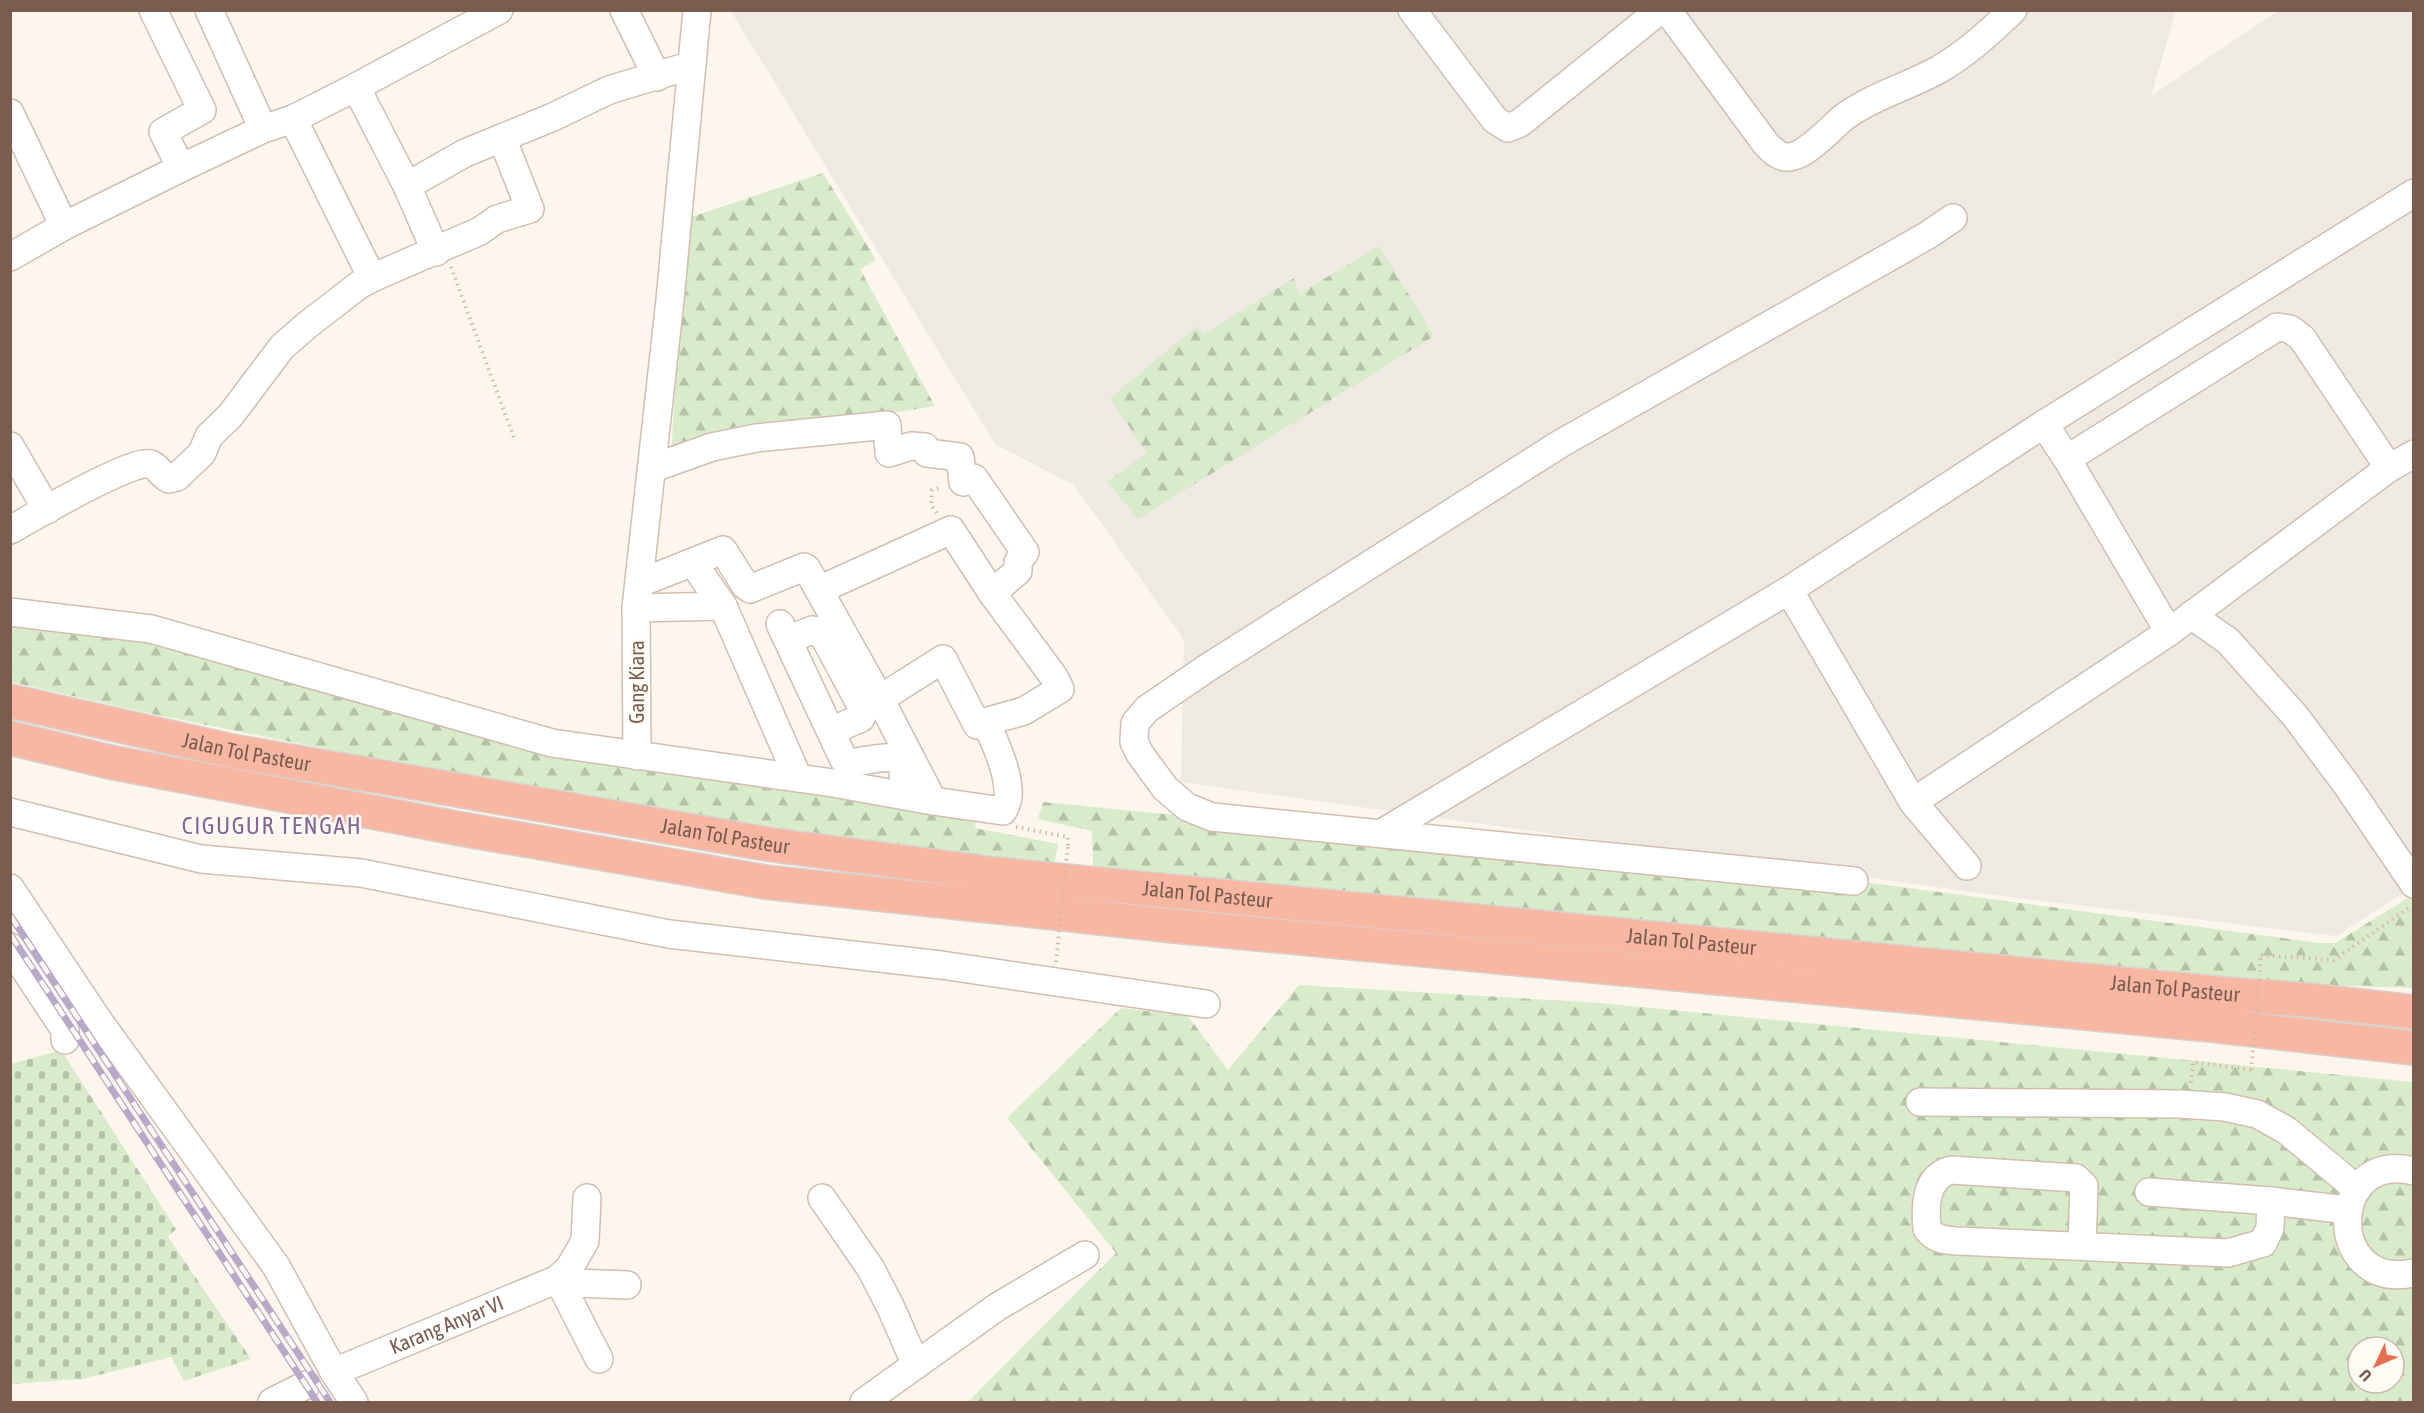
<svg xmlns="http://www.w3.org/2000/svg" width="2424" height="1413" viewBox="0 0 2424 1413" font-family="'Asap Condensed',sans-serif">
<defs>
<pattern id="forest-firs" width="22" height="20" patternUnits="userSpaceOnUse" patternTransform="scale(1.5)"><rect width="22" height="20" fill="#d8ecc9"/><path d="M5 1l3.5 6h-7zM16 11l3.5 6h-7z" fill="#b4c2a5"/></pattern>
<pattern id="cemetery-stones" width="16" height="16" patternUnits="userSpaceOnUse" patternTransform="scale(1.5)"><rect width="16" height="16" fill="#d8ecc9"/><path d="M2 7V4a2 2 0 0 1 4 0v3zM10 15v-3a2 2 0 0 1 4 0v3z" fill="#b4c2a5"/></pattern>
</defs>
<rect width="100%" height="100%" fill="#fdf6ec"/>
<polygon fill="#efe9e4" points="731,11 2176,11 2151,96 2278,11 2413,11 2413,887 2336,936 1986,894 1181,782 1184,640 1074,485 995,444"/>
<g fill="url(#forest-firs)" fill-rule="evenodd">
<polygon points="823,173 876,260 860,269 935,406 710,442 671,457 685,219"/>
<polygon points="1379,246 1434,336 1138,519 1107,482 1147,453 1110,398 1197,326 1204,334 1294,278 1299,294"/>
<polygon points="11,618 163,641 303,684 977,816 975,828 1058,844 1054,867 564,797 157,715 11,682"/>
<polygon points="1043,802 1879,884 2319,943 2335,943 2413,895 2413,988 2315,985 1093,867 1092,831 1038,819"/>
<path d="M1299,985L1600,1003L2413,1082V1402H968L1116,1253L1007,1118L1121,1008L1188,1016L1228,1070ZM2358,1347H2394V1383H2358Z"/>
</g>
<polygon fill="url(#cemetery-stones)" points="61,1050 176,1229 168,1237 251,1359 184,1381 171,1357 82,1379 11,1384 11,1064"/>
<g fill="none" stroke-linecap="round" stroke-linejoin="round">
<defs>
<g id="minor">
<polyline points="153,10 202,110 163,132 181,168"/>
<polyline points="209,10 263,129"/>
<polyline points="624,10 657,77"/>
<polyline points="1412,10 1495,120 1508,128 1520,123 1660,10"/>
<path d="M1667,10L1766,144C1772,150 1779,158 1789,157C1806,156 1831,128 1844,117C1873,96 1907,87 1938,70C1966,54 1990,32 2013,10"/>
<polyline points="356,87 407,186 436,252"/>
<polyline points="10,113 64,226"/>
<polyline points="293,119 372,278"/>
<polyline points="407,186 465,153 553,117 609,90 692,65"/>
<polyline points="10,257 64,226 181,168 263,129 293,119 356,87 499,10"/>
<polyline points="2044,424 2067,459 2277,327 2290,329 2302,338 2389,468"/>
<polyline points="10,446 47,510"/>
<polyline points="2067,459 2169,632"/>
<polyline points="653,468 712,447 756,438 887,425 889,453 911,446 925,447 927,453 960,457 963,482 974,478 1025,552 1018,562 1018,571 992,593"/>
<path d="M10,530C30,519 135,457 151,464C158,467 162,476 169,479L177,477L202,453L209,436L230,416L282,347L306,326L359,285L372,278L480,231L497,219L530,209L502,138"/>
<polyline points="693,563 723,606 798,778"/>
<polyline points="640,583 723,550 745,585 750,589 804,567 807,569 880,699 933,801"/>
<polyline points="636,608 723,606"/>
<path d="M10,612L151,629L552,743L833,783L933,801L1003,811C1005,807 1008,801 1008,797C1010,775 995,741 985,722L1024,711L1060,689L1054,677L992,593L951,530L819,590"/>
<polyline points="2191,615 2228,641 2296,717 2346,784 2414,884"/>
<path d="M780,624L844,760L849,763C860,762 893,753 900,761C905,766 903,779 903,785"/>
<polyline points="788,640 812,630 821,631 864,711 861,718 831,731"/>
<polyline points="880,699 943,659 977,725 985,722"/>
<polyline points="637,756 636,608 670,300 697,10"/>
<polyline points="1913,802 2169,632 2389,468 2414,454"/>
<polyline points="10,812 201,859 361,873 669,934 941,965 1206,1004"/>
<polyline points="1382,833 1789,590"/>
<polyline points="1967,866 1913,802 1789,590 2044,424 2414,193"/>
<polyline points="1854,881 1212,817 1187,807 1165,788 1140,754 1134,742 1135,723 1147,709 1207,668 1560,444 1928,235 1953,218"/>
<polyline points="10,888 98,1020 276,1266 334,1372 354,1402"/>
<polyline points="10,947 65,1030 65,1040"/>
<polyline points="1920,1102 2180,1104 2225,1107 2257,1114 2286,1130 2357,1189"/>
<path d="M2414,1171C2327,1149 2324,1292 2414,1273"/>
<polyline points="2149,1192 2271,1201 2347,1210"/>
<polyline points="587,1198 585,1241 570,1267 558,1279 599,1359"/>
<polyline points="822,1198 871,1269 891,1308 916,1365"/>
<path d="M2082,1246L2084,1186L2076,1178L1951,1170C1925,1177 1925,1206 1927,1229C1936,1240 1944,1240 1958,1241L2228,1253L2263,1243L2270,1228L2271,1201"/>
<path id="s1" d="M334,1372L558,1279L576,1283L627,1285"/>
<polyline points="272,1402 306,1385"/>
<polyline points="864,1402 997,1307 1085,1255"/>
</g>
<g id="highway">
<path id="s2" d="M10,701L232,751L773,845L995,874L2225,994L2307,1000L2414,1012"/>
<polyline points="10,738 110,762 456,828 765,882 1174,926 2210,1025 2414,1048"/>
</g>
</defs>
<use href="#minor" stroke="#d1beb0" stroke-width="30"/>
<use href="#highway" stroke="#dad1cd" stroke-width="36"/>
<g stroke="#d9b8a5" stroke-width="4" stroke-dasharray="1.5 4.5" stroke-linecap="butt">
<polyline points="451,267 514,438"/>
<polyline points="937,513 931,505 932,490 942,487"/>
<polyline points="1016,827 1068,837 1068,846"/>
<polyline points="2260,972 2260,955 2334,960 2410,907"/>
<polyline points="2191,1083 2193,1062 2251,1070"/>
</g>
<use href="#minor" stroke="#fff" stroke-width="27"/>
<use href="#highway" stroke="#f7b7a3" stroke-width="33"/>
<defs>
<g id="rail">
<polyline points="10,915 330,1402"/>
<polyline points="10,934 317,1402"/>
</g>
</defs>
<use href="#rail" stroke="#b9a8c9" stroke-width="7"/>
<use href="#rail" stroke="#fffaf3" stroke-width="4.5" stroke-dasharray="14" stroke-linecap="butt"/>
<g stroke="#d9b8a5" stroke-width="4" stroke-dasharray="1.5 4.5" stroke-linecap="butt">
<polyline points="1056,962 1068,846"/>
<polyline points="2251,1070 2260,974"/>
</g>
</g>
<g text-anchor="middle" stroke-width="5" stroke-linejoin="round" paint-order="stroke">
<g font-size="21" fill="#7a5c4d" stroke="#fffaf3">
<text transform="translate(637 682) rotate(-90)" y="7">Gang Kiara</text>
<text dy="7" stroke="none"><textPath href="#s2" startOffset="242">Jalan Tol Pasteur</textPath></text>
<text dy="7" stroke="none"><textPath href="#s2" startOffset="728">Jalan Tol Pasteur</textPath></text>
<text dy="7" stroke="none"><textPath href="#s2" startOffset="1214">Jalan Tol Pasteur</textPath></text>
<text dy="7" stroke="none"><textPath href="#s2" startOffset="1700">Jalan Tol Pasteur</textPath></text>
<text dy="7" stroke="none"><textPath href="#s2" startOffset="2186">Jalan Tol Pasteur</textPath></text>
<text dy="7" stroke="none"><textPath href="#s1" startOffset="122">Karang Anyar VI</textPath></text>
</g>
<g font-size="24" letter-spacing="1.5" fill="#846695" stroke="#fffaf3">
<text x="272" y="834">CIGUGUR TENGAH</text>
</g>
</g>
<rect width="2424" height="1413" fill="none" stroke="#7a5c4d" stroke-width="24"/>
<g transform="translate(2376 1365) rotate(226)"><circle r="28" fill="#fffaf3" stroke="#cabbb1" stroke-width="1.5"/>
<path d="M0-4.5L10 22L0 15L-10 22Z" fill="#e76f51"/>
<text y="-9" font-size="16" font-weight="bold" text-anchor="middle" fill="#7a5c4d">U</text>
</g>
</svg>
